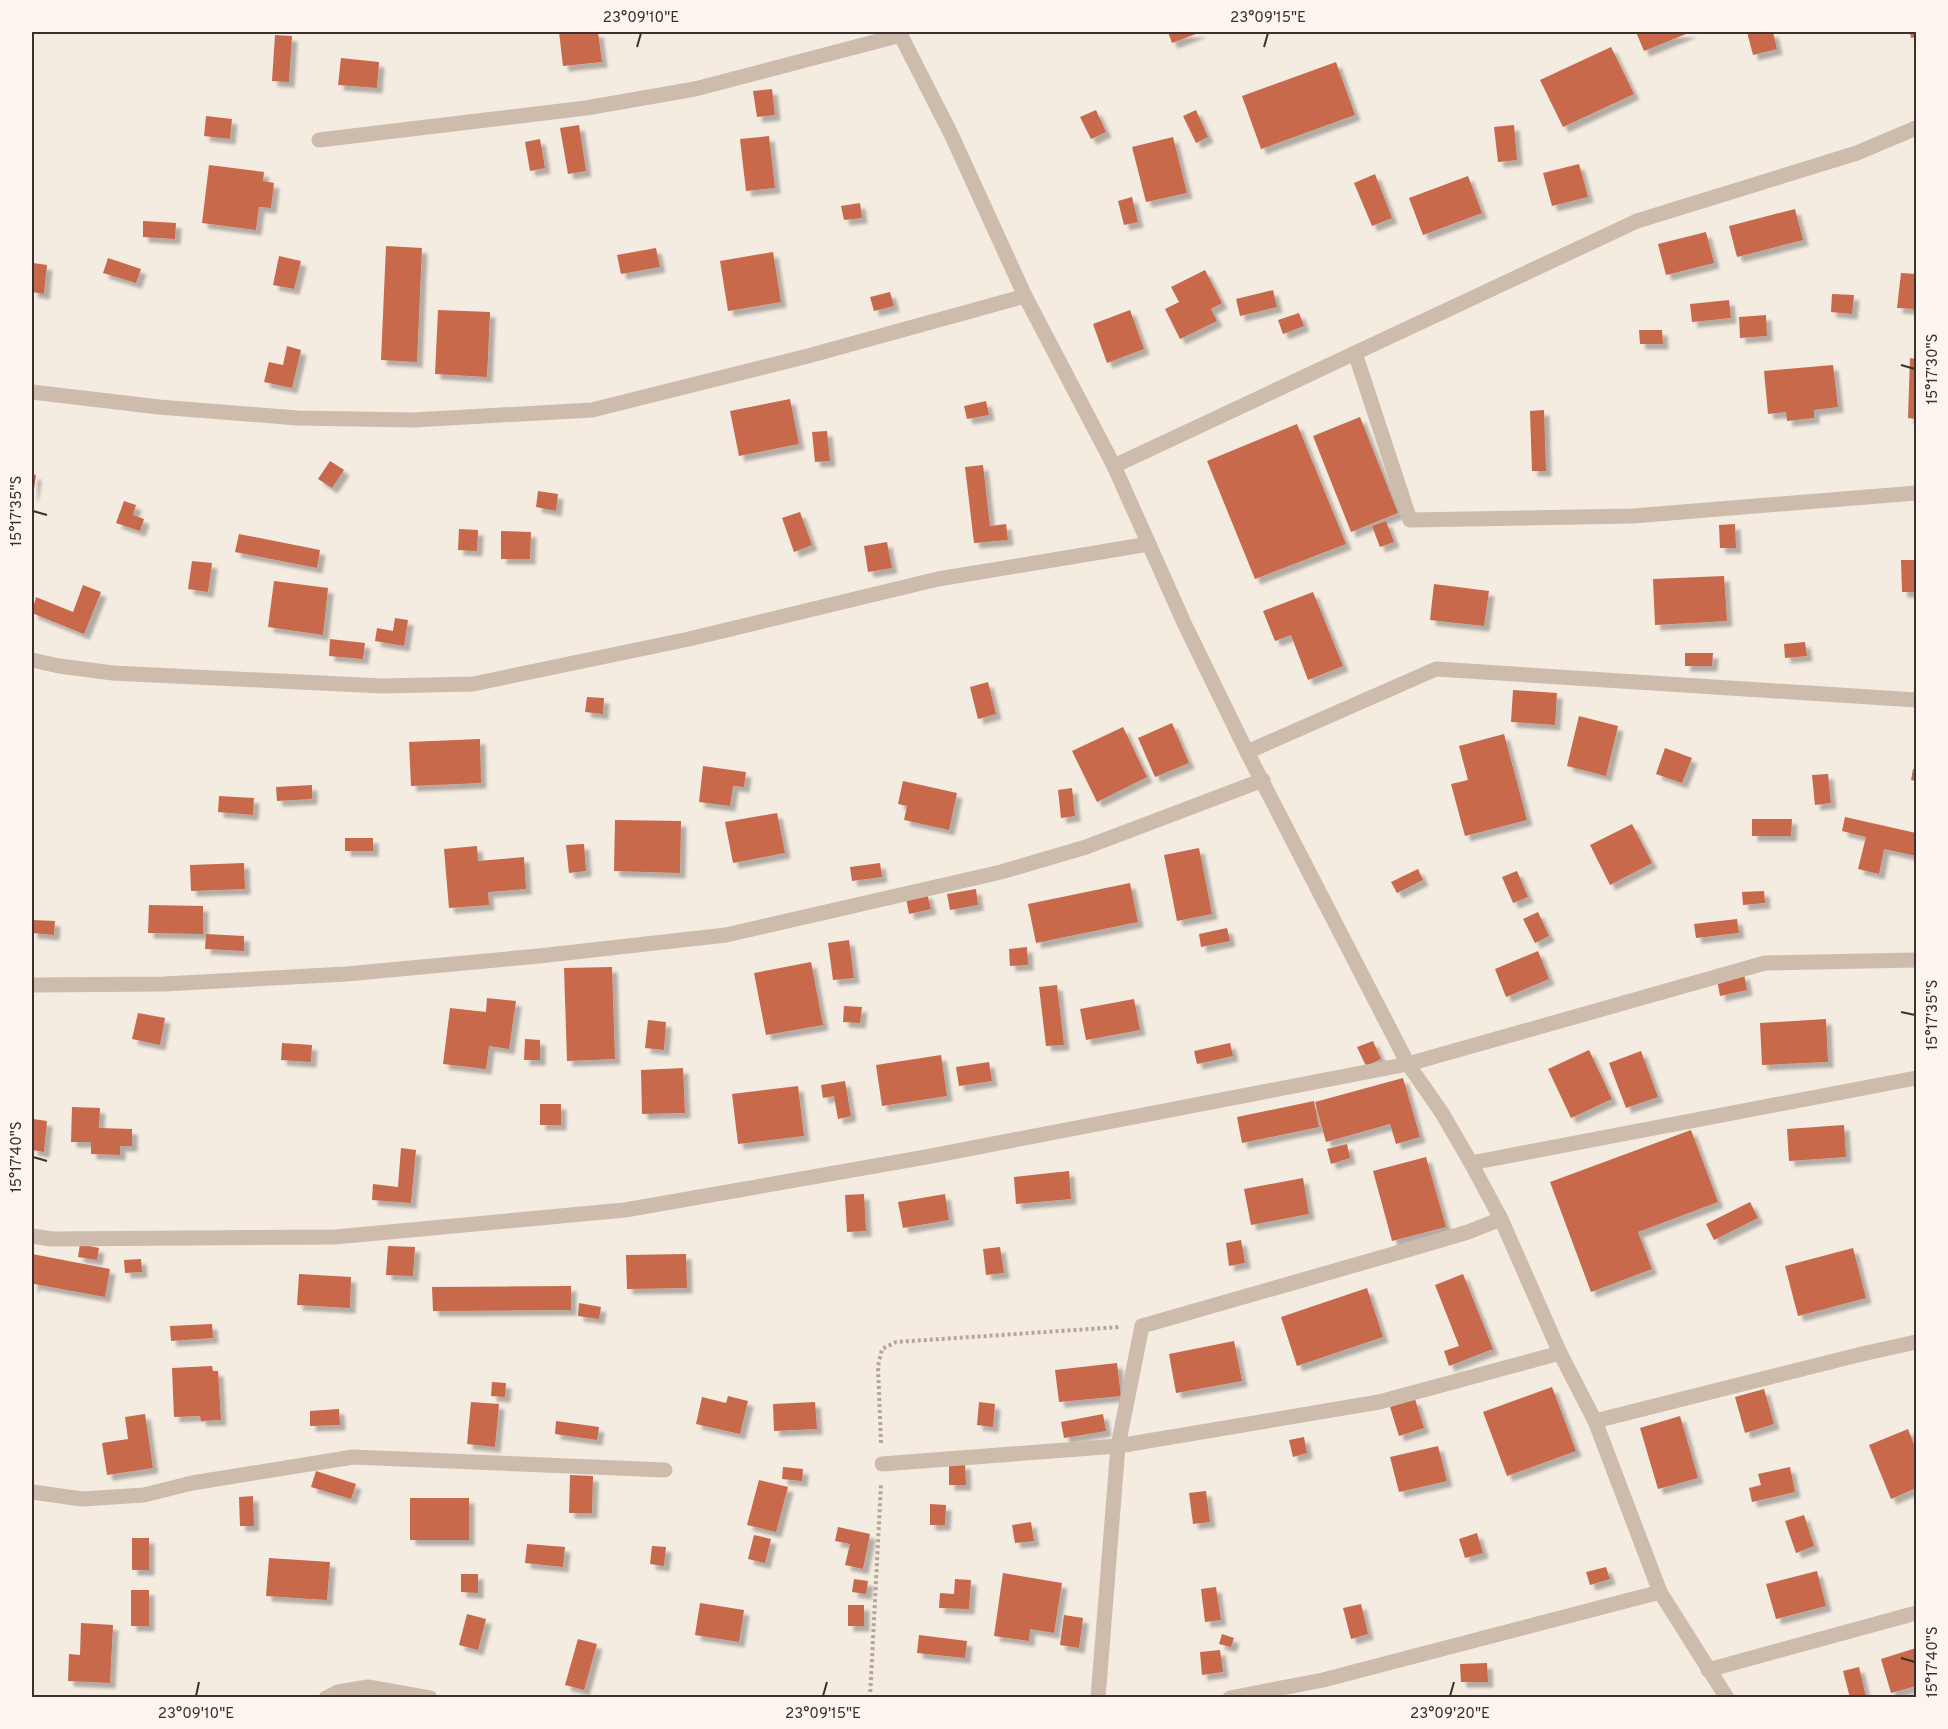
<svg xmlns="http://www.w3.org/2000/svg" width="1948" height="1729" viewBox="0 0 1948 1729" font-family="Overpass,sans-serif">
<defs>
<filter id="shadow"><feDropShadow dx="5.5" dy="5.5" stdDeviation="1.5" flood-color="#0004"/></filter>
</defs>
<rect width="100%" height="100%" fill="#f4ebe1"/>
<g fill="#c8694b" filter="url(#shadow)">
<polygon points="559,32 598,32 602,62 563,66"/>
<polygon points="1168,32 1201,32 1172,43"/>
<polygon points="1636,32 1691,32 1644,51"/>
<polygon points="1747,32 1773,32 1777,49 1753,55"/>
<polygon points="1910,32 1916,32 1916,37 1911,38"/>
<polygon points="275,35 292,36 289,82 272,81"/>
<polygon points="1611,47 1634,94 1563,127 1540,80"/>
<polygon points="341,58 379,62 377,88 338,85"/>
<polygon points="1336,62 1355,115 1261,149 1242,96"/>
<polygon points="772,89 775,115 757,117 753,91"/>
<polygon points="1096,110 1106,132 1091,139 1080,117"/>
<polygon points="1196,110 1208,137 1196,143 1183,116"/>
<polygon points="206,116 232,119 230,139 204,136"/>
<polygon points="579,125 586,171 568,174 560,128"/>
<polygon points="1514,125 1517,160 1498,162 1494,127"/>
<polygon points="769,136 775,188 746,191 740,139"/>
<polygon points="1173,137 1187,193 1146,202 1132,147"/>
<polygon points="540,139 545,168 530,171 525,142"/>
<polygon points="1579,164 1588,197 1552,206 1543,173"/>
<polygon points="209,165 264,172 263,181 274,183 271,208 259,207 256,230 202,223"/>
<polygon points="1375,174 1392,218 1372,226 1354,183"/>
<polygon points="1468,176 1482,213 1423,235 1409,198"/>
<polygon points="1132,197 1138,222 1124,225 1118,201"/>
<polygon points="860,203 862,218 844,220 841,206"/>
<polygon points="1795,209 1803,240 1737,257 1729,226"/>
<polygon points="143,221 176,223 175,239 143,237"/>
<polygon points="1706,232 1714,263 1666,275 1658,244"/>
<polygon points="386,246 422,248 417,362 381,360"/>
<polygon points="656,248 660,267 621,274 617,255"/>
<polygon points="773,252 781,302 728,311 720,261"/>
<polygon points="279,256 301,261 294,289 273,285"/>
<polygon points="108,258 141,269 136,283 103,273"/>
<polygon points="33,263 47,265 44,294 32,292"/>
<polygon points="1205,270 1222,303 1211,309 1217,321 1180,339 1165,309 1179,302 1171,287"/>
<polygon points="1901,273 1916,274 1916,309 1897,308"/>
<polygon points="1273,290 1277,307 1240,316 1236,299"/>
<polygon points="890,292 894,306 874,311 870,297"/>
<polygon points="1832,294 1854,295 1852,314 1831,312"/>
<polygon points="1729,300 1731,318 1692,322 1690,304"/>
<polygon points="438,310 490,312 487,377 435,374"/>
<polygon points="1130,310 1144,349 1107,363 1093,324"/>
<polygon points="1299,313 1304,326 1283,334 1278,320"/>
<polygon points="1766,315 1767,336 1740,338 1739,317"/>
<polygon points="1639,330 1662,330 1663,344 1640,344"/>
<polygon points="287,346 301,350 292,388 264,382 269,362 283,365"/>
<polygon points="1910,358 1916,359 1916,419 1908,418"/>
<polygon points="1833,365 1838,407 1814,410 1814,418 1787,421 1786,412 1768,414 1764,371"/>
<polygon points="790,399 799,444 739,456 730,411"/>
<polygon points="986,401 989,415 967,419 964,406"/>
<polygon points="1544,410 1546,471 1532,471 1530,411"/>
<polygon points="1360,417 1398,513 1351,532 1313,436"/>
<polygon points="1297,424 1346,544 1255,579 1207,461"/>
<polygon points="827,431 830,461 815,462 812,432"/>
<polygon points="330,461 344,470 332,488 318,479"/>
<polygon points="983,465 990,526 1006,524 1008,540 974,543 965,467"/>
<polygon points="32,474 36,475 33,496 32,496"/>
<polygon points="538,491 558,494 556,511 536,507"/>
<polygon points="124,501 136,505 133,515 144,519 140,531 116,523"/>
<polygon points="800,512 812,545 794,552 782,518"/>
<polygon points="1386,521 1394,542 1380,547 1372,526"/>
<polygon points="1735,524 1736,548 1720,548 1719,525"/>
<polygon points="459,529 478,530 477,551 458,550"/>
<polygon points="501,531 531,532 530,559 501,559"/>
<polygon points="239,534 320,550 317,568 235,552"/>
<polygon points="887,542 892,568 868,572 864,546"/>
<polygon points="1901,560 1916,560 1916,592 1902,592"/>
<polygon points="192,561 212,563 208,592 188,589"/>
<polygon points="1724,576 1727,621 1655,625 1653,579"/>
<polygon points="274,581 328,588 323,635 268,627"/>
<polygon points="1434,584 1489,591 1484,626 1430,620"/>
<polygon points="83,585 101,592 84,634 32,613 36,597 73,612"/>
<polygon points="1313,592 1343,666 1308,680 1291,635 1275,641 1263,611"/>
<polygon points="395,618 408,620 404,646 375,641 377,628 393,631"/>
<polygon points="330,639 365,643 363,659 329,656"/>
<polygon points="1805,642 1807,656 1785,658 1784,644"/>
<polygon points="1685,653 1713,653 1712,666 1685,666"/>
<polygon points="988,682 996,714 978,719 970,687"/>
<polygon points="1513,690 1557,693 1555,725 1511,722"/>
<polygon points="587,697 604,698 603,714 585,712"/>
<polygon points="1579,716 1618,726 1606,776 1567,766"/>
<polygon points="1172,723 1189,763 1155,777 1138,738"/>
<polygon points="1123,727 1147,777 1097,802 1072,751"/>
<polygon points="1504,734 1527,820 1465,836 1451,784 1468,780 1459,746"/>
<polygon points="480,739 481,783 411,786 409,742"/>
<polygon points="1665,748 1692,758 1682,783 1656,774"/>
<polygon points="703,766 746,772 744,787 733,786 730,806 699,802"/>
<polygon points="1913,769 1916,770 1916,781 1911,780"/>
<polygon points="1828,774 1831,803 1815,805 1812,775"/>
<polygon points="903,781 957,793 949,830 904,820 907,806 898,804"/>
<polygon points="312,785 312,799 277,801 276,787"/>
<polygon points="1072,788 1075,816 1061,818 1058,790"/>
<polygon points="219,796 254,798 253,815 218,812"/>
<polygon points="777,813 785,853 733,863 725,822"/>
<polygon points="1845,817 1916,833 1916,856 1884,849 1879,874 1858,869 1866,837 1842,831"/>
<polygon points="1752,819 1792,819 1791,836 1752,836"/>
<polygon points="615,820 681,821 680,873 614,871"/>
<polygon points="1632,824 1652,863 1610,885 1590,845"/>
<rect x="345" y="838" width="28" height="13"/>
<polygon points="584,844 586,871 569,873 566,845"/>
<polygon points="477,846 478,861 524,857 526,889 488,892 489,905 449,908 444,849"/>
<polygon points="1199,848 1212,914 1177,921 1164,855"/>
<polygon points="244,863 245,889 191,891 190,865"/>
<polygon points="880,863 882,877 852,881 850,867"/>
<polygon points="1418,869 1423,880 1397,893 1391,882"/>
<polygon points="1517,871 1528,897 1513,903 1502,877"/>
<polygon points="1130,883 1138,922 1036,943 1028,904"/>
<polygon points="976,889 978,905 950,910 947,894"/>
<polygon points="1764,891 1765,903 1743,905 1742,892"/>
<polygon points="927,893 931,909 909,914 906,898"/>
<polygon points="149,905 203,906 203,934 148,933"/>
<polygon points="1538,912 1549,936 1535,943 1523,919"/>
<polygon points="1737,919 1739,933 1696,938 1694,924"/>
<polygon points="32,920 55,921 54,935 32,933"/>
<polygon points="1227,928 1230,941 1201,947 1199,934"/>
<polygon points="206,934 244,936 244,951 205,949"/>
<polygon points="849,940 854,978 833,980 828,943"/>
<polygon points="1027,947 1028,965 1010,966 1009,949"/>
<polygon points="1538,951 1549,979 1506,997 1495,969"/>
<polygon points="811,962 823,1025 766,1035 754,973"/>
<polygon points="612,967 615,1059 567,1061 564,968"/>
<polygon points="1744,974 1747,990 1720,996 1717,979"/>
<polygon points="1057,985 1064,1045 1046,1046 1039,987"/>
<polygon points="487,998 516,1001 509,1049 489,1046 486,1069 443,1064 450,1008 486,1012"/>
<polygon points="1134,999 1140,1030 1086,1040 1080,1009"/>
<polygon points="844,1006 862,1007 860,1023 843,1022"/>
<polygon points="138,1013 165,1018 160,1045 132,1039"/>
<polygon points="1826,1019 1828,1062 1762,1065 1760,1023"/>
<polygon points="648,1020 666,1022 664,1050 645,1048"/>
<polygon points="525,1039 540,1040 540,1060 524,1060"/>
<polygon points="1373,1041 1381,1059 1366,1066 1357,1047"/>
<polygon points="282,1043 312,1045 311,1062 281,1060"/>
<polygon points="1230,1043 1233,1056 1197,1064 1194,1051"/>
<polygon points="1589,1050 1612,1099 1571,1118 1548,1069"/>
<polygon points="1641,1051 1658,1097 1626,1108 1609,1063"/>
<polygon points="941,1055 947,1096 882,1106 876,1065"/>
<polygon points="989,1062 992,1081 959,1086 956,1067"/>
<polygon points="683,1068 685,1113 642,1114 641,1070"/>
<polygon points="1403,1078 1420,1137 1396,1144 1390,1124 1326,1142 1315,1102"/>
<polygon points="845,1081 851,1116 838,1119 834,1096 823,1098 821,1085"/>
<polygon points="798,1086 804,1136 738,1144 732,1094"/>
<polygon points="1314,1101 1319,1127 1242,1143 1237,1117"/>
<rect x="540" y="1104" width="21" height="21"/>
<polygon points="72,1107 100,1108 99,1128 132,1129 132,1146 120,1146 120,1155 91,1154 91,1142 71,1142"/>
<polygon points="33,1119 47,1121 44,1152 32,1150"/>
<polygon points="1844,1125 1846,1157 1789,1161 1787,1129"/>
<polygon points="1691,1130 1718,1202 1638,1232 1652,1269 1591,1292 1550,1182"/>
<polygon points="1347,1144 1350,1158 1331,1164 1327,1149"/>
<polygon points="401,1148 416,1150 411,1203 372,1200 373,1184 398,1187"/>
<polygon points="1426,1157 1446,1227 1392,1241 1373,1171"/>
<polygon points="1069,1171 1071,1199 1016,1204 1014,1177"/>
<polygon points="1303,1178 1309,1214 1251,1225 1244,1189"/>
<polygon points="864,1194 866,1231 847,1232 845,1195"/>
<polygon points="945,1194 949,1220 903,1228 898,1202"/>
<polygon points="1750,1202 1758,1218 1714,1240 1706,1224"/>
<polygon points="1241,1240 1245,1263 1229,1266 1226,1243"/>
<polygon points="80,1244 99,1248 97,1260 78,1257"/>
<polygon points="388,1246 415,1247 413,1276 386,1275"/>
<polygon points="1000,1247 1004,1273 986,1275 983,1249"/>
<polygon points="1853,1248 1866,1298 1798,1316 1785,1266"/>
<polygon points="32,1254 110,1269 105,1297 34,1284 32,1290"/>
<polygon points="686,1254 687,1288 627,1289 626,1255"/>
<polygon points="141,1259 142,1272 125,1273 124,1260"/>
<polygon points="299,1274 351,1277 350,1308 297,1305"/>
<polygon points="1463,1274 1493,1349 1449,1366 1444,1351 1459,1346 1435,1285"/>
<polygon points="571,1286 571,1310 433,1311 432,1287"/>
<polygon points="1367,1288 1383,1337 1297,1366 1281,1317"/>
<polygon points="579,1303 601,1307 599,1319 578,1316"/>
<polygon points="212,1324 213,1338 171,1341 170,1326"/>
<polygon points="1234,1341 1242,1381 1176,1393 1169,1354"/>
<polygon points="1117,1363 1121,1396 1059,1402 1055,1370"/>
<polygon points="212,1366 213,1371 218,1371 221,1420 201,1421 200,1416 174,1417 172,1368"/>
<polygon points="492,1382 506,1383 505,1397 491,1396"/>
<polygon points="1552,1387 1576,1451 1507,1476 1483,1412"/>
<polygon points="1764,1389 1774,1424 1745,1433 1735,1397"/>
<polygon points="728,1396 748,1401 740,1434 696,1424 702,1397 726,1403"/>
<polygon points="1415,1399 1424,1428 1399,1436 1390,1407"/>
<polygon points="471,1402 499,1404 495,1447 467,1444"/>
<polygon points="815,1402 817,1429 774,1431 773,1404"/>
<polygon points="979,1402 995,1404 993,1427 977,1425"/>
<polygon points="339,1409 340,1425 310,1426 310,1411"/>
<polygon points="145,1414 153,1468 107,1475 102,1443 128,1439 125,1417"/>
<polygon points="1103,1414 1106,1431 1064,1438 1061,1422"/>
<polygon points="1680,1416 1698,1478 1658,1489 1640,1428"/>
<polygon points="556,1421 599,1427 597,1440 555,1434"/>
<polygon points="1908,1429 1916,1450 1916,1488 1891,1499 1869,1445"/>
<polygon points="1304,1437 1307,1453 1293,1457 1289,1440"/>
<polygon points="1438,1446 1447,1481 1399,1492 1390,1457"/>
<polygon points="949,1464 965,1464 966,1485 949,1485"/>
<polygon points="783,1467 803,1469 802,1481 782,1479"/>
<polygon points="1790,1467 1795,1492 1752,1502 1749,1488 1761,1485 1758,1474"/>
<polygon points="316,1471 356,1484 351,1499 311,1487"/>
<polygon points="570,1475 593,1476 592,1513 569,1513"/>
<polygon points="759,1480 788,1487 776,1532 747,1525"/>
<polygon points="1206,1491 1210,1522 1193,1524 1189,1493"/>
<polygon points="253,1496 254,1526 240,1526 239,1497"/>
<rect x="410" y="1498" width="59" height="42"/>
<polygon points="930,1504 946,1505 945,1525 930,1525"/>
<polygon points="1804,1515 1814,1546 1796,1553 1785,1521"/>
<polygon points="1031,1522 1034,1541 1015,1543 1012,1525"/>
<polygon points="838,1527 870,1534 863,1569 845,1565 850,1544 835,1541"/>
<polygon points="1477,1533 1483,1553 1465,1558 1459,1539"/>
<polygon points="754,1535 771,1539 765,1563 748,1559"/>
<rect x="132" y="1538" width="17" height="32"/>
<polygon points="527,1544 565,1547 563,1567 525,1563"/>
<polygon points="652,1546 666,1547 664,1566 650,1564"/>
<polygon points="269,1558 330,1562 327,1600 266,1596"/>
<polygon points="1606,1567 1610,1579 1590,1585 1586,1572"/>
<polygon points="1817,1571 1826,1606 1776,1619 1766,1584"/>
<polygon points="1003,1573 1062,1583 1054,1633 1030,1629 1029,1641 994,1636"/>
<polygon points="461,1574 478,1574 478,1593 461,1592"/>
<polygon points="854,1579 868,1581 866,1594 852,1592"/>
<polygon points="955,1579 971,1580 969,1609 939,1608 940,1593 954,1594"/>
<polygon points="1216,1587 1221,1620 1205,1622 1201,1589"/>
<rect x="131" y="1590" width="18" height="36"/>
<polygon points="700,1603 744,1610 739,1642 695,1635"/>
<polygon points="1361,1604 1368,1634 1351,1639 1343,1608"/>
<rect x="848" y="1605" width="16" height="21"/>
<polygon points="467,1614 486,1619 478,1650 459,1645"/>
<polygon points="1064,1615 1083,1618 1079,1648 1060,1645"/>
<polygon points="81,1623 113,1625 110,1683 68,1681 69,1654 80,1655"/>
<polygon points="1222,1634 1234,1638 1231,1647 1219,1644"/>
<polygon points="919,1635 967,1641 965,1658 917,1653"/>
<polygon points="578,1639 597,1644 584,1690 565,1685"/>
<polygon points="1916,1648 1916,1686 1891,1693 1881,1659"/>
<polygon points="1220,1650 1223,1672 1202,1675 1200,1652"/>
<polygon points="1487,1663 1488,1682 1461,1682 1460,1664"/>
<polygon points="1859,1667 1866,1697 1850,1698 1843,1671"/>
</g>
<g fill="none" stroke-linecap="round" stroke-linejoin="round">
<g stroke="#b9a596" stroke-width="4" stroke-dasharray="3 3" stroke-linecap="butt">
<polyline points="881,1443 878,1366 882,1349 896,1342 1120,1327"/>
<polyline points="870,1698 881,1484"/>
</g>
<g stroke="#cdbbac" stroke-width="15">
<polyline points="899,32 951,134 1025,296 1114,466 1185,625 1247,752 1408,1064 1442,1113 1471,1163 1501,1219 1560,1353 1595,1421 1660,1592 1727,1698"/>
<polyline points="319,140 586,108 695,89 901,35"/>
<polyline points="1355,353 1637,221 1857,153 1916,128"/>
<polyline points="32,392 159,407 298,418 413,420 592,410 808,356 1025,296"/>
<polyline points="1114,466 1355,353 1410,520 1633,516 1916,493"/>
<polyline points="32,660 59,666 113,673 383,686 473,684 689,639 938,579 1149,544"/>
<polyline points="1247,752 1436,669 1916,700"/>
<polyline points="32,985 164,984 346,974 539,956 726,935 1001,872 1086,847 1263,780"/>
<polyline points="1471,1163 1916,1078"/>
<polyline points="32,1236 51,1239 335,1237 625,1210 926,1157 1408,1064 1765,963 1916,960"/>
<polyline points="1595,1421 1862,1354 1916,1342"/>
<polyline points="882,1464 1118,1446 1379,1402 1560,1353"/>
<polyline points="32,1492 82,1499 144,1495 192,1483 353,1457 665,1470"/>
<polyline points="1708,1670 1916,1613"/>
<polyline points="326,1698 338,1692 368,1687 430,1698"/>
<polyline points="1098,1698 1118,1446 1142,1326 1390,1255 1468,1232 1501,1219"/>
<polyline points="1230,1698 1323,1680 1660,1592"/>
</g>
</g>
<path fill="none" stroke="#3b302b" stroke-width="2" d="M637,47L641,33M1264,47L1268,33M1901,365L1915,369M33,511L47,515M1901,1012L1915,1015M33,1157L47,1161M1901,1658L1915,1662M196,1696L199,1682M823,1696L827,1682M1450,1696L1454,1682"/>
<rect width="1948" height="1729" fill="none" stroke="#fbf5ee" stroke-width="66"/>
<rect x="33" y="33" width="1882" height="1663" fill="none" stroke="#3b302b" stroke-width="2"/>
<g font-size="15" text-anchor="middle" fill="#3b302b">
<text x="641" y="22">23°09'10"E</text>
<text x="1268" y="22">23°09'15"E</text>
<text transform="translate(1932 369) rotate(-90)" y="5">15°17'30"S</text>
<text transform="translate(16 511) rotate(-90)" y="5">15°17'35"S</text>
<text transform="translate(1932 1015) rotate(-90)" y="5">15°17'35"S</text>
<text transform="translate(16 1157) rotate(-90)" y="5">15°17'40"S</text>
<text transform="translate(1932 1662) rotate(-90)" y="5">15°17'40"S</text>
<text x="196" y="1718">23°09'10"E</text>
<text x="823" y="1718">23°09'15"E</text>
<text x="1450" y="1718">23°09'20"E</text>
</g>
</svg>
